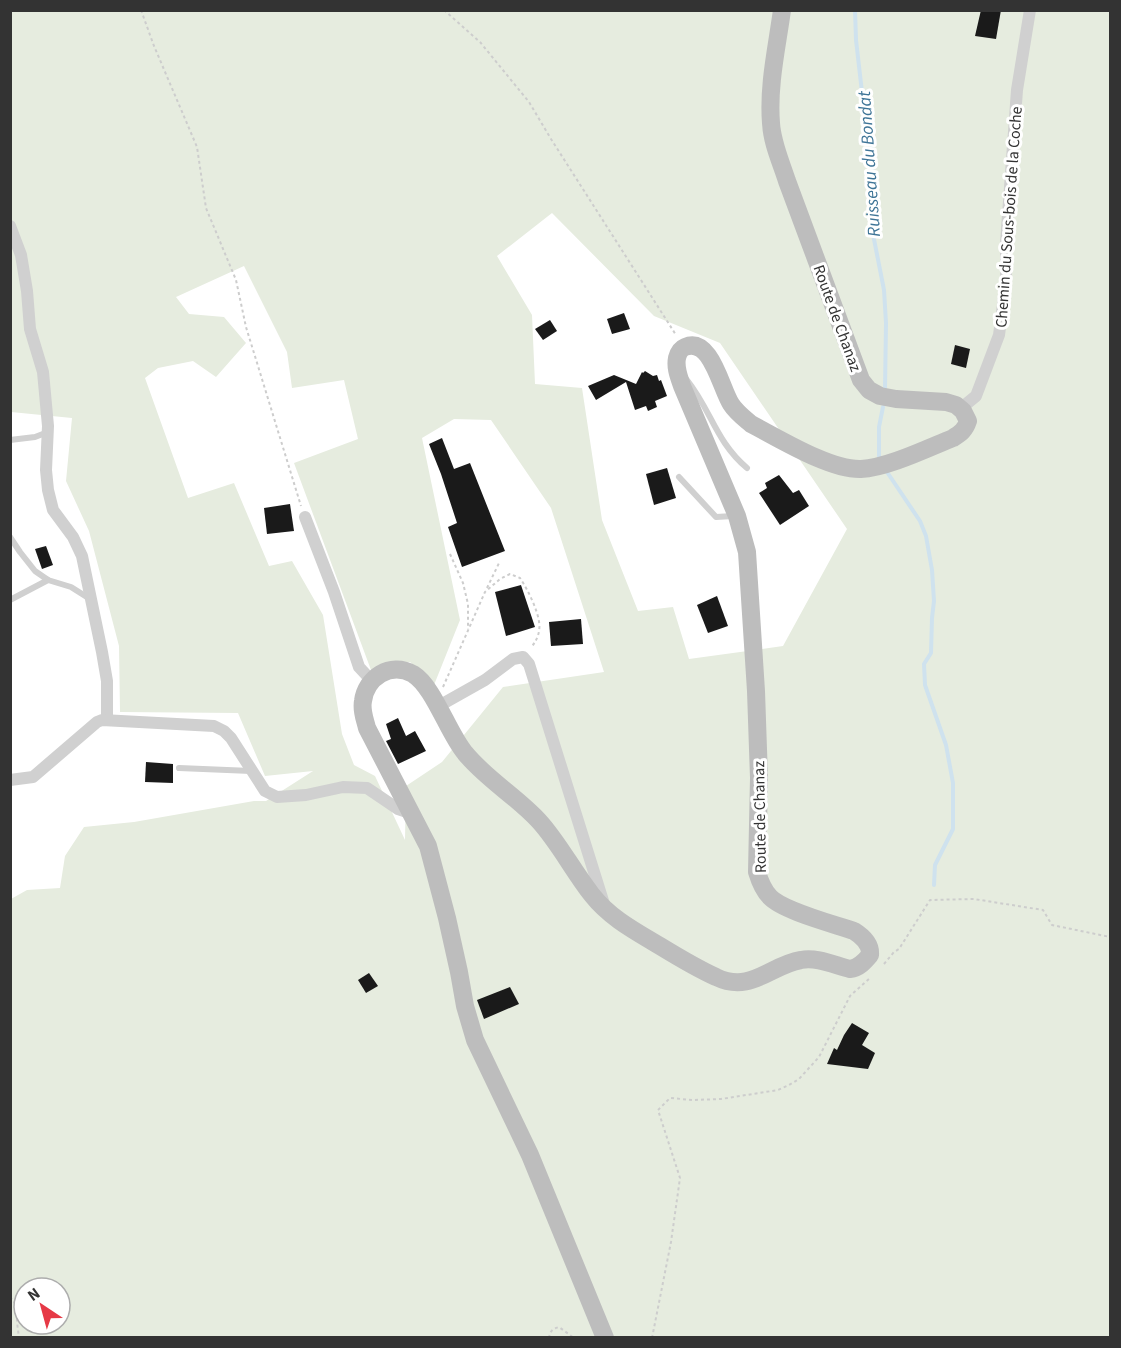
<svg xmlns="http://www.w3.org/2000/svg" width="1121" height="1348" viewBox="0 0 1121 1348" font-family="'Source Sans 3',sans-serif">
<rect width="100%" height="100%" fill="#fff"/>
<path fill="#e6ecdf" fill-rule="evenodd" d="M10,11H1110V1337H11V899L27,890L60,888L65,856L84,827L134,822L254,801H266L313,771L265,776L238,713L120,712L119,646L89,531L66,481L72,418L11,412ZM552,213L654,316L720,343L847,529L783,646L689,659L673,607L638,611L602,520L582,388L535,384L532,315L497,256ZM244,266L287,352L292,388L344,380L358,439L294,463L371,670L410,662L434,685L460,620L422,438L454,419L491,420L551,508L604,672L503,687L442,762L406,786L405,840L375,776L354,765L342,734L323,615L292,561L269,566L234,483L188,498L145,378L158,368L193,361L216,377L246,343L224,317L189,314L176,297ZM24,1288H60V1324H24Z"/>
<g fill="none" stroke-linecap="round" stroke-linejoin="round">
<g stroke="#cfe2ee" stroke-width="4">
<polyline points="855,10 856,40 863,101 870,131 873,160 871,224 884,290 886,323 885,389"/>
<polyline points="879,457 879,427 883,407"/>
<polyline points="887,472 920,521 926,536 932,570 934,601 932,618 931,653 924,664 925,685 946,745 953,783 953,829 935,865 934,885"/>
</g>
</g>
<g fill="#1a1a1a">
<polygon points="981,10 1001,10 996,39 975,36"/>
<polygon points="624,313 630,329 612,334 607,319"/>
<polygon points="550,320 557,331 543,340 535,329"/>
<polygon points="955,345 970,349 966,368 951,364"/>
<polygon points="645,371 653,376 657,375 659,381 661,380 667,396 655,401 657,407 648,411 646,406 635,410 626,382 596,400 588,386 614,375 636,384 642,372 643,373"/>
<polygon points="442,438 454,469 470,463 505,551 462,567 448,527 457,523 441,474 429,444"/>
<polygon points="667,468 676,498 654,505 646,474"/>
<polygon points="779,475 793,493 799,490 809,506 780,525 759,493 767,488 765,483"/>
<polygon points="290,504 294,531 267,534 264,508"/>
<polygon points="46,546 53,565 42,569 35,549"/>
<polygon points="521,585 535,627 506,636 495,592"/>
<polygon points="717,596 728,626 708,633 697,605"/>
<polygon points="581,619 583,644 551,646 549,622"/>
<polygon points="398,718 406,736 415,731 426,751 398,764 386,741 391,739 386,724"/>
<polygon points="146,762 173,764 173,783 145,782"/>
<polygon points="369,973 378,986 366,993 358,980"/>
<polygon points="510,987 519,1004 484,1019 477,1000"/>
<polygon points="852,1023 869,1033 862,1045 875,1053 868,1069 827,1064 834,1048 837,1050 844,1035"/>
</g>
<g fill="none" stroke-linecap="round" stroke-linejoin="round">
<g stroke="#cdcdcd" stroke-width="2" stroke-dasharray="3 3" stroke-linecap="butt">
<polyline points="141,10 154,46 197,147 206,208 236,280 246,327 301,506"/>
<polyline points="444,10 480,42 529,102 551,139 676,335"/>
<polyline points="450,554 463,583 468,604 468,629"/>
<polyline points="487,588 500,561"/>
<path d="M443,687L485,592L500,579L510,574L520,578C528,590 542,617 539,631C538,638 535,642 531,648"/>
<polyline points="884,964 894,952 899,949 930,900 974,899 1043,910 1052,925 1110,937"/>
<polyline points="10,1297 17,1306 17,1322 19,1338"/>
<path d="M549,1338C550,1331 552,1329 559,1327L574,1338"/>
<polyline points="652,1338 671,1242 680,1178 658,1110 670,1098 693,1100 721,1099 778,1090 789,1085 799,1079 819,1057 850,996 869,979"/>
</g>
<g stroke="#d0d0d0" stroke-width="6">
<path d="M687,380C711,410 716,442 747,468"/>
<polyline points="10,440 35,437 48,432"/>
<polyline points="679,477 716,517 733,516"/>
<polyline points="10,537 20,552 35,571 48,580 71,587 90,599"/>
<polyline points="10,600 48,580"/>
<polyline points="179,768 251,771"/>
</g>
<g stroke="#d0d0d0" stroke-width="12">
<polyline points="10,226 21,255 27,291 30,329 43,372 48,426 46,470 48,490 53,510 73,537 82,556 102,652 107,681 107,720"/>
<polyline points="956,405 965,405 976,396 999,335 1006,282 1006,243 1017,90 1030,10"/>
<polyline points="305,517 334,592 359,667 371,680"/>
<polyline points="437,707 485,680 513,659 523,657 529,664 604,904"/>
<polyline points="10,780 33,777 97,722 102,720 214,726 224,731 231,738 265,791 277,797 306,795 343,787 367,788 398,809 413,814"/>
</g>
<path stroke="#bdbdbd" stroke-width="18" d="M605,1338L530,1155L475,1040L465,1006L459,972L447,918L428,846L367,728C365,719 361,711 363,701C366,678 390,661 413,674C434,687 448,733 465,753C486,779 516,796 539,821C559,843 573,871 592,895C610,918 635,931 660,946C678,957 696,968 716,977C751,994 770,965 801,960C817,957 834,965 850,969C859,968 865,961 870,955C871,944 862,936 854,931C834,924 783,911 770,897C763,890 760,882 757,872L759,778L756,691L747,552L737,516L682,386C679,377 675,368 677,358C678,354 680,349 685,347C711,336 721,389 731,404C736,412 744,418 751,424C780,439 830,470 861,469C887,468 928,448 953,438C961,433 965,430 968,421L963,411L956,405L946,402L896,399L880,396L869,390L861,380L787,181C781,162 772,143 771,123C768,85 777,47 782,10"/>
</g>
<g text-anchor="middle" stroke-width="6" stroke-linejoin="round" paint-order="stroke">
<g font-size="16" fill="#333" stroke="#fff">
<text transform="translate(1008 217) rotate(-86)" y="6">Chemin du Sous-bois de la Coche</text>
<text transform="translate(838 318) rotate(70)" y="6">Route de Chanaz</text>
<text transform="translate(759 817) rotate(-91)" y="6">Route de Chanaz</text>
</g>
<g font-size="18" font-style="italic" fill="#3f7597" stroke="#fff">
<text transform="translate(869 164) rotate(-94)" y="6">Ruisseau du Bondat</text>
</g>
</g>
<rect width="1121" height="1348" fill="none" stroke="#333333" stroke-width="24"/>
<g transform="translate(42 1306) rotate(324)"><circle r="28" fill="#ffffff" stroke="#adadad" stroke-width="1.5"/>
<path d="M0-4.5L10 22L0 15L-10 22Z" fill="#e63946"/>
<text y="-9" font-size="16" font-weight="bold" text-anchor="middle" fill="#333333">N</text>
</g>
</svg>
